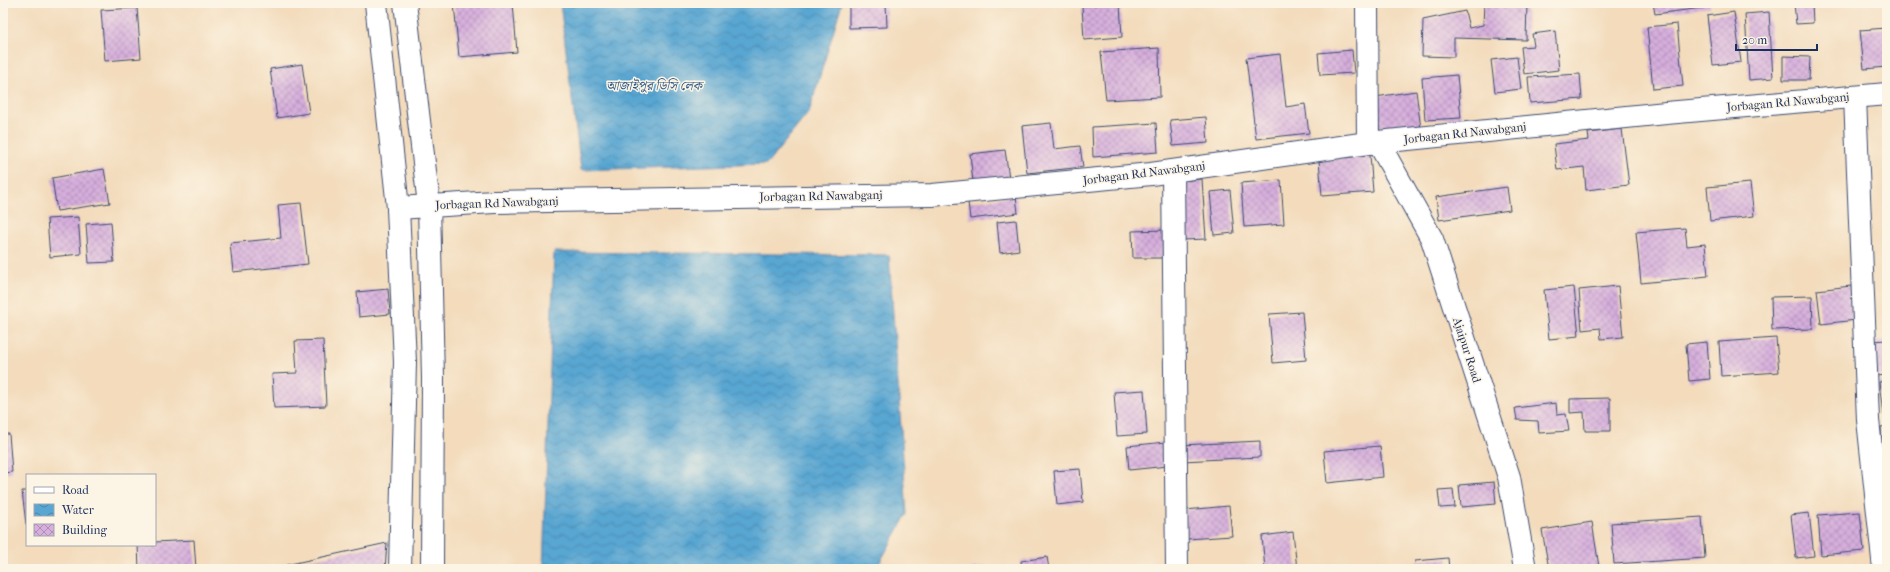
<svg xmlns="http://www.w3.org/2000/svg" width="1890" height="572" viewBox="0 0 1890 572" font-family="'IM FELL French Canon','Noto Serif Bengali',serif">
<defs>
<pattern id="water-waves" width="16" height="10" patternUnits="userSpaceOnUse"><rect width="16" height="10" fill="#59a6d2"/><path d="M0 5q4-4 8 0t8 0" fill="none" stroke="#4988ae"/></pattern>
<pattern id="building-cross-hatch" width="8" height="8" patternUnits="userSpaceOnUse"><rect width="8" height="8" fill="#d7afdd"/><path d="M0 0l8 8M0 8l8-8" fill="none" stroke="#ae8fb6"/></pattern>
</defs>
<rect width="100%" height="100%" fill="#fcf5e5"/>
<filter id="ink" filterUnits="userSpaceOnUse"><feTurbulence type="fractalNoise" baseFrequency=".025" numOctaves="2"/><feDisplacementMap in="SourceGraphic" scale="8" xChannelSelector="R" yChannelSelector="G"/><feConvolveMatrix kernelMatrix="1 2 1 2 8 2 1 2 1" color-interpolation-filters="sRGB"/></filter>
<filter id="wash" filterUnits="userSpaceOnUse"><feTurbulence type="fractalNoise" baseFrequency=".012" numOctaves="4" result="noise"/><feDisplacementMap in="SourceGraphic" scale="16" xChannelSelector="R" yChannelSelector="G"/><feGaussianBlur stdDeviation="0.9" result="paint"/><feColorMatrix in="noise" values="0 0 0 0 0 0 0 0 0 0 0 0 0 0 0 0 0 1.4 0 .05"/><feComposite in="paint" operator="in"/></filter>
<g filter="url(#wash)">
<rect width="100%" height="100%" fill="#f3dbbc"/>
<g fill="url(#water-waves)" stroke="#3a6a98">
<polygon points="560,3 842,3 809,112 767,164 581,170"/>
<polygon points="554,252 889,255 907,514 876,569 543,569"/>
</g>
<g id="blocks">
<g fill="url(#building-cross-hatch)">
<polygon points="454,3 513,3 517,52 459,57"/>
<polygon points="849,3 886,3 887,27 849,28"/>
<polygon points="1120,3 1122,37 1084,40 1082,6"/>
<polygon points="1484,3 1527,3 1526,40 1454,38 1454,57 1422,56 1423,20 1465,11 1469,28 1483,25"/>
<polygon points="1653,3 1710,3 1710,7 1655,14"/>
<polygon points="1794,3 1812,3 1813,23 1796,24"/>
<polygon points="137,8 141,58 105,61 101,10"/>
<polygon points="1734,12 1741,62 1713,65 1707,16"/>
<polygon points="1769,12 1773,78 1749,80 1745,14"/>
<polygon points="1677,24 1683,86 1653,89 1647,27"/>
<polygon points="1887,28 1887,67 1864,69 1860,30"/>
<polygon points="1555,31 1559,70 1524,74 1521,47 1534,46 1532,34"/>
<polygon points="1159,48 1160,97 1106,100 1101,52"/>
<polygon points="1352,50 1354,73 1320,75 1318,53"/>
<polygon points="1280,54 1286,107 1305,104 1309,133 1256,139 1246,58"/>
<polygon points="1783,56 1810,57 1809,80 1783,80"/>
<polygon points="1517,57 1521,89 1495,92 1491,60"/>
<polygon points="302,64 309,113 277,118 270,69"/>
<polygon points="1580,74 1582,99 1530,103 1528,77"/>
<polygon points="1457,75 1461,118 1425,120 1422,78"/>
<polygon points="1416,91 1421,129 1380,134 1375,97"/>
<polygon points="1206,117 1208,143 1173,146 1170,120"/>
<polygon points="1051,123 1054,149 1080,146 1083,167 1027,173 1022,126"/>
<polygon points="1156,123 1158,152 1093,157 1092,127"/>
<polygon points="1622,129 1629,185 1586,190 1584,167 1557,170 1554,144 1589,140 1588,133"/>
<polygon points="1005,150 1009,178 973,182 970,154"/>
<polygon points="1370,155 1373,192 1322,196 1319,160"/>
<polygon points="104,169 110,203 57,211 52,178"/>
<polygon points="1202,179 1206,239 1184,240 1180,181"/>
<polygon points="1281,180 1284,224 1244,227 1241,183"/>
<polygon points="1750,183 1754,216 1710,221 1707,187"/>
<polygon points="1507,187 1510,210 1439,220 1436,197"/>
<polygon points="1230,190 1234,233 1214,235 1210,192"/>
<polygon points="1016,196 1018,213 970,219 968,202"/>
<polygon points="301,203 308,264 233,272 230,243 281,238 278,205"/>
<polygon points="78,217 81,254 50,257 47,219"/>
<polygon points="1016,220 1019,250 1000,253 997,222"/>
<polygon points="111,222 114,262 89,263 86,224"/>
<polygon points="1685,228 1687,246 1705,244 1708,276 1641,283 1636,232"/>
<polygon points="1166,230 1167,258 1133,258 1132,231"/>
<polygon points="1618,286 1623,337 1601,339 1600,328 1582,330 1579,290"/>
<polygon points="1851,286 1856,320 1821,324 1817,290"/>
<polygon points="1574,287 1579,336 1549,339 1544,290"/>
<polygon points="388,289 390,314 359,317 357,292"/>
<polygon points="1812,296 1813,329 1772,330 1771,297"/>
<polygon points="1302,312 1306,360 1273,363 1269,314"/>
<polygon points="1776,338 1779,372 1721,376 1719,342"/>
<polygon points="323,340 326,406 274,408 272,374 297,373 295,341"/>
<polygon points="1887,340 1887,375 1875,376 1872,341"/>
<polygon points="1707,342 1710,379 1689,381 1686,344"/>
<polygon points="1887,381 1887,413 1883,414 1879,382"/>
<polygon points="1144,390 1147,434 1117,436 1114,392"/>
<polygon points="1610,398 1610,431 1585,431 1584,412 1570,413 1570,399"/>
<polygon points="1556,403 1557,415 1566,414 1569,431 1539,433 1538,421 1517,420 1515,408"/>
<polygon points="1887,426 1887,465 1883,465 1881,427"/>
<polygon points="3,434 9,434 12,472 3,473"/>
<polygon points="1260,441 1260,457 1183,461 1182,445"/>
<polygon points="1166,442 1168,466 1129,470 1127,446"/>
<polygon points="1380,446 1383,477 1327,483 1324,451"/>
<polygon points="1080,469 1083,502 1057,505 1054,471"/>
<polygon points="1494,482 1496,504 1461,507 1459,485"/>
<polygon points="1453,489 1455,507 1440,508 1438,490"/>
<polygon points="22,491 27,491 27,524 26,524"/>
<polygon points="1229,506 1232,536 1187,539 1185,510"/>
<polygon points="1860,512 1864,551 1821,555 1818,515"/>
<polygon points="1809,513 1814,556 1796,558 1791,515"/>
<polygon points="1702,517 1705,558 1614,564 1611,523"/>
<polygon points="1592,522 1599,567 1587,569 1549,569 1542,530"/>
<polygon points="1293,532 1297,569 1265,569 1262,536"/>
<polygon points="194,540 196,569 139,569 138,545 155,545 155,542"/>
<polygon points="387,543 385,569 286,569 286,565"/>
<polygon points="1047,557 1049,569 1022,569 1021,561"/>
<polygon points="1448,558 1449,569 1416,569 1415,561"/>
<polygon points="987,566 987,569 971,569 971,568"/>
</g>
</g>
</g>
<g filter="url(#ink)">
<use href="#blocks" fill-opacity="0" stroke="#3b496c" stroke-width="1"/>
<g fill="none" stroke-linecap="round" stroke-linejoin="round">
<defs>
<g id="minor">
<polyline points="1367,3 1368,143"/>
<polyline points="1855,97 1868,420 1884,569"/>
<polyline points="1378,142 1432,239 1509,477 1525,569"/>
<polyline points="1173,171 1177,569"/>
<polyline points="398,208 494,202 932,195 1151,174 1368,143 1666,113 1887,94"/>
</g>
<g id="tertiary">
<polyline points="376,3 398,208 405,362 400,569"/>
<polyline points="405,3 429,205 433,378 432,569"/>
</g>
</defs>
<use href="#minor" stroke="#3b496c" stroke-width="24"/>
<use href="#tertiary" stroke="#3b496c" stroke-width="24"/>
<use href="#minor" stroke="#fff" stroke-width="22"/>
<use href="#tertiary" stroke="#fff" stroke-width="22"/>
</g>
</g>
<g text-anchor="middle" stroke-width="3" stroke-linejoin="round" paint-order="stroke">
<g font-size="12" fill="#1b2f5e" stroke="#fcf5e5">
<text transform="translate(1788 102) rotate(-5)" y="4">Jorbagan Rd Nawabganj</text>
<text transform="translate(1465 133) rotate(-6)" y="4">Jorbagan Rd Nawabganj</text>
<text transform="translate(1144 173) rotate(-7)" y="4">Jorbagan Rd Nawabganj</text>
<text transform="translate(821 196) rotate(-1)" y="4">Jorbagan Rd Nawabganj</text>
<text transform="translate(497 203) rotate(-2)" y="4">Jorbagan Rd Nawabganj</text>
<text transform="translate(1467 350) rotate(72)" y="4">Ajaipur Road</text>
</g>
<g font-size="13" font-style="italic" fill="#315987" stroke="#fcf5e5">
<text x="654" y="90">আজাইপুর ডিসি লেক</text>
</g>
</g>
<rect width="1890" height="572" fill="none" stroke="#fcf5e5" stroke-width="16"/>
<rect x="26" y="474" width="130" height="72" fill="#fcf5e5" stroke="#a2a6af"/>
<rect x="34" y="487" width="20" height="6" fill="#ffffff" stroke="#a2a6af"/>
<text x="62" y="494" font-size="12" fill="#1b2f5e">Road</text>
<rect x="34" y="504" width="20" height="12" fill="url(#water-waves)" stroke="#a2a6af"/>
<text x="62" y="514" font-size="12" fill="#1b2f5e">Water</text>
<rect x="34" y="524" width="20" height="12" fill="url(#building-cross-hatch)" stroke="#a2a6af"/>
<text x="62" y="534" font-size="12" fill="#1b2f5e">Building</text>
<path d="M1736 44v6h81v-6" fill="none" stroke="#1b2f5e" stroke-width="2"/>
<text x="1742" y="44" font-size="12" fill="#1b2f5e" stroke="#fcf5e5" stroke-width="3" paint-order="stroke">20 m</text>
</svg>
